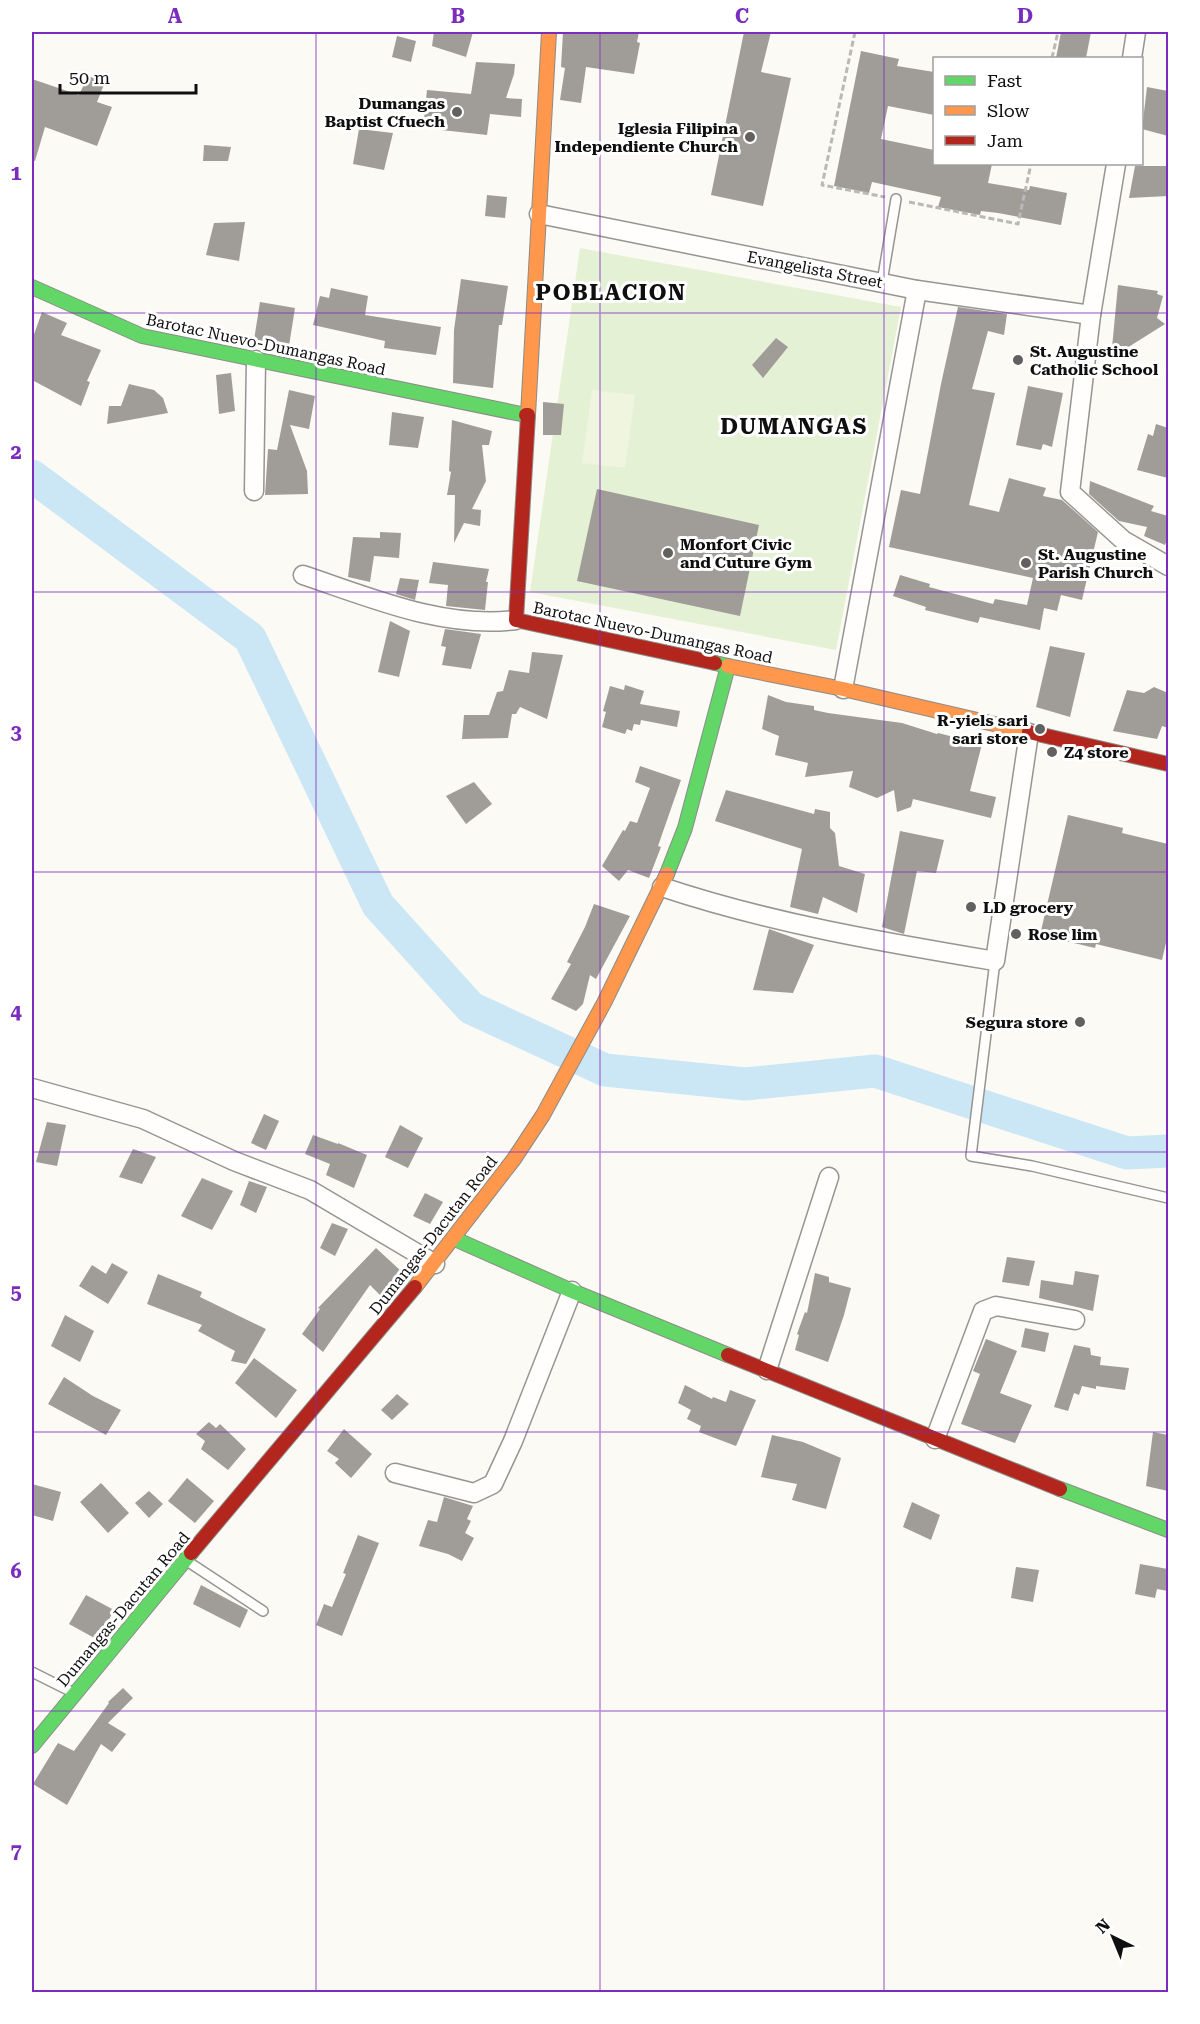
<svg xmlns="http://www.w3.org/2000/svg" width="1200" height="2024" viewBox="0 0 1200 2024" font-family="'Roboto Serif',serif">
<rect width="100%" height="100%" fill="#fcfaf4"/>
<polygon fill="#e5f1d5" points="580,248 901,307 836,650 530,592"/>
<polygon fill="#eff5de" points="592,390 635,395 625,468 582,463"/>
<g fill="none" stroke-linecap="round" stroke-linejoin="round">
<polyline stroke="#cbe7f5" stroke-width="33" points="32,476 250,638 378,905 471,1008 605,1070 745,1084 875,1071 1127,1153 1168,1151"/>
</g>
<g fill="#a09d99">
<polygon points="434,32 473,32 466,57 432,46"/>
<polygon points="563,32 639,32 637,42 640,43 634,74 586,67 581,103 560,100 565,68 561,67"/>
<polygon points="744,32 771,32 761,72 791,78 763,206 711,195"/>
<polygon points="1061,32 1091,32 1086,58 1056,58"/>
<polygon points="397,36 416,41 411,62 392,57"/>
<polygon points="861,51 899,59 897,66 934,72 934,115 888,106 881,139 934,150 934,164 992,164 988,183 1029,190 1030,186 1067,193 1061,225 998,213 981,211 980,215 938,207 941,197 872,182 869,193 834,186"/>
<polygon points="476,62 515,64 514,74 506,98 522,99 521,117 490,114 487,135 423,128 427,90 471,94"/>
<polygon points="88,76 105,82 97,102 112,107 97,146 45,127 35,161 32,160 32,79 79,95"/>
<polygon points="1147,87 1168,91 1168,136 1142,129"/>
<polygon points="359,129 393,133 384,170 353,164"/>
<polygon points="204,145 231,147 228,161 203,161"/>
<polygon points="1135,166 1168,166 1168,196 1129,198"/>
<polygon points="487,195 507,197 505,218 485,216"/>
<polygon points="245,222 239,261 206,255 214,223"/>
<polygon points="461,279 508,286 502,325 499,325 493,388 453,383 454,330"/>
<polygon points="1118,285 1158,291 1157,294 1163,296 1157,318 1165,324 1111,358"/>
<polygon points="331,288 368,296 365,315 441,327 436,355 384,348 385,341 313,325 320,296 329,298"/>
<polygon points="260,302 295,308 289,346 254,340"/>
<polygon points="958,307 1007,314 1004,335 988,331 972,389 995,393 969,505 999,512 1009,478 1046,488 1043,496 1062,500 1098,532 1082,600 1061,595 1057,611 1044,608 1040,630 980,617 978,623 925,610 926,607 893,596 900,575 930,584 929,587 993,604 995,599 1027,605 1033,578 889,547 901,490 920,494 941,384"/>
<polygon points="42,312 67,323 61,335 101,350 87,381 90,382 81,406 32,380 32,340"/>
<polygon points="776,338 788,347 763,378 752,365"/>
<polygon points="231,373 235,411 219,414 216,375"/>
<polygon points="129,384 154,390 163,398 168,413 107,424 109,406 121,406"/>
<polygon points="1028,386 1063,393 1052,447 1043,444 1041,450 1016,445"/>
<polygon points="289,390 315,396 309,429 290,425 307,471 308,494 265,495 268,449 277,450"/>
<polygon points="543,402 564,404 561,435 543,435"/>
<polygon points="392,412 424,417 418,448 389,445"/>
<polygon points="452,420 492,431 489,445 482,445 486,481 472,509 481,510 480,526 464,523 454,543 455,495 447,495 451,472 449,471"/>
<polygon points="1156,424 1168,428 1168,478 1137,470 1148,434 1153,436"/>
<polygon points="1090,481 1154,506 1151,511 1168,516 1168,536 1165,545 1144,536 1147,527 1119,521 1089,494"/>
<polygon points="597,489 759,525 740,616 577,581"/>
<polygon points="380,532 401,533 399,558 374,556 370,582 348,577 353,537 380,538"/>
<polygon points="433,562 489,569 486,582 488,582 485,610 446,606 448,585 429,583"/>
<polygon points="400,578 419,580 415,600 396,594"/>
<polygon points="390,621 410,631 399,677 378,672"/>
<polygon points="445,629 481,634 471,669 442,665 446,647 441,646"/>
<polygon points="1050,646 1085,653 1070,717 1036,707"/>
<polygon points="532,652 563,655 547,719 520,707 516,714 512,714 508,738 462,739 464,715 489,715 497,692 503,691 509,670 529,673"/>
<polygon points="625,685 644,691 640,704 680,711 677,727 641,720 640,725 634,724 632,731 627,729 625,734 602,727 606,712 603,711 610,686 624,690"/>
<polygon points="1154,687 1168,693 1168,728 1162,726 1157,739 1113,731 1127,690 1144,693"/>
<polygon points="768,695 786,702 814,706 814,710 828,713 902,723 937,734 938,733 982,744 970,791 996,797 991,818 913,799 911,807 897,812 894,790 877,798 849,787 853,771 805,777 808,763 775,755 779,736 762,729"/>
<polygon points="640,766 681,780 658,846 661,847 649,878 628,870 619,881 602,866 623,830 625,831 630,821 637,823 650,788 635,782"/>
<polygon points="474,782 492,804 466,824 446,796"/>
<polygon points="726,790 814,814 815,809 830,812 830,828 835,833 839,866 865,874 857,913 823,897 818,914 790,907 802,849 715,821"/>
<polygon points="1068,815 1123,828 1122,833 1168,844 1168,934 1162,960 1096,944 1095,948 1040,935"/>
<polygon points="900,831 944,840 936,873 917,871 904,934 882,927"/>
<polygon points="594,904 630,916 596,979 590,975 583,1004 576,1011 551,999 571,964 567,962 585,927"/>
<polygon points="769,929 814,945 793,993 753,990"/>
<polygon points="264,1114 279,1121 266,1150 251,1143"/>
<polygon points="47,1122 66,1125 57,1166 36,1162"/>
<polygon points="400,1125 423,1138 408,1168 385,1157"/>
<polygon points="313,1135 338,1144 338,1143 367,1155 354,1188 326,1175 330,1164 305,1154"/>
<polygon points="133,1149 156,1157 142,1184 119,1177"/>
<polygon points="202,1178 233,1191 212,1230 181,1216"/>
<polygon points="249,1181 267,1187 256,1213 240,1205"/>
<polygon points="425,1193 443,1202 430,1224 413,1216"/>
<polygon points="332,1223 348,1229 335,1256 320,1248"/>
<polygon points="376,1248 401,1271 380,1295 370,1285 323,1352 302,1334 320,1309 318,1308"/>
<polygon points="1007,1257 1035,1261 1029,1286 1002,1282"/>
<polygon points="112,1263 128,1272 108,1304 79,1286 92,1265 106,1274"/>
<polygon points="1075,1271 1099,1275 1093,1311 1039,1298 1041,1280 1073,1285"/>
<polygon points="815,1273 829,1277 829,1282 851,1288 844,1315 828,1362 795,1350 799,1335 797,1334 805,1312 807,1313"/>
<polygon points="158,1274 202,1292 200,1297 266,1329 246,1364 231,1361 235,1351 198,1331 202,1325 147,1304"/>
<polygon points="65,1315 94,1331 80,1362 51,1346"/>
<polygon points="1025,1328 1049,1333 1045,1352 1021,1347"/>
<polygon points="986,1339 1017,1351 1000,1393 1032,1405 1015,1443 961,1424 980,1374 973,1371"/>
<polygon points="1074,1345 1090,1348 1091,1355 1101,1357 1100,1365 1129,1368 1125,1390 1096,1386 1096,1389 1082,1386 1079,1395 1074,1393 1068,1411 1054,1407"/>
<polygon points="254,1358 297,1390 276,1418 235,1383"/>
<polygon points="64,1377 93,1396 121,1410 106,1435 48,1404"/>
<polygon points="685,1385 712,1399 713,1397 726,1402 730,1390 756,1400 736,1446 699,1432 701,1426 687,1419 691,1410 678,1403"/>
<polygon points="397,1394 409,1404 392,1420 381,1410"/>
<polygon points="209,1422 216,1428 220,1424 246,1449 228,1470 201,1449 205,1441 196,1434"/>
<polygon points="344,1429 372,1454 351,1478 335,1463 339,1459 327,1451"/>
<polygon points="1153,1432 1168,1435 1168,1491 1146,1486"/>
<polygon points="772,1435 803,1442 841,1458 826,1509 792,1500 797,1484 761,1477"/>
<polygon points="187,1478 214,1501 195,1523 168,1501"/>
<polygon points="101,1483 129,1513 108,1533 80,1502"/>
<polygon points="32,1484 61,1492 53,1521 32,1515"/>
<polygon points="149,1491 163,1504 149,1518 135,1503"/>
<polygon points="444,1497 473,1506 467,1519 471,1521 465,1533 474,1538 462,1561 448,1554 419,1546 428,1520 437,1522"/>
<polygon points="912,1502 940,1515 931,1540 903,1527"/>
<polygon points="358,1535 379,1543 342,1636 316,1625 324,1604 332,1607 346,1574 343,1573"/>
<polygon points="1140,1564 1168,1569 1168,1591 1157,1589 1155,1598 1135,1594"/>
<polygon points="1016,1567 1039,1570 1033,1602 1011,1598"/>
<polygon points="201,1585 248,1610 240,1628 193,1604"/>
<polygon points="86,1595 114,1610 98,1640 69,1624"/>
<polygon points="123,1688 133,1698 108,1723 126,1734 112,1752 101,1744 67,1805 33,1784 58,1743 74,1751 109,1703 108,1702"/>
</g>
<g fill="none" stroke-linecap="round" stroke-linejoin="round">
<defs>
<g id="lane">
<polyline points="882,282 896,199"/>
<polyline points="995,961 971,1156 1032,1166 1168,1198"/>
<polyline points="187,1561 263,1611"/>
<polyline points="32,1672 72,1692"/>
</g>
<g id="street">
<polyline points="1132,58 1136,32"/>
<polyline points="1116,164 1091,315 1070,492 1123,540 1168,566"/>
<polyline points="539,214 917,290 1091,315"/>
<polyline points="254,491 256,360"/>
<path d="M303,575C372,598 443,629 516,620"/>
<polyline points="843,689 917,290"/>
<path d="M662,887C770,923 882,942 995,961L1029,733"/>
<polyline points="32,1088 143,1119 234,1161 310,1190 435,1264"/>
<polyline points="767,1370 829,1177"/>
<polyline points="935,1439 983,1311 996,1306 1075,1320"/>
<polyline points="395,1473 474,1493 493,1484 513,1441 572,1291"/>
</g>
<g id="fast">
<polyline points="32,287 142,336 526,415"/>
<polyline points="667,874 685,828 728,666 715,663"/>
<polyline points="455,1239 572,1291 728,1355"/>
<polyline points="1060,1489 1168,1530"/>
<polyline points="32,1746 191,1553"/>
</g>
<g id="slow">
<polyline points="528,415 549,32"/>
<polyline points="728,666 843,689 1029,732"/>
<polyline points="415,1287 514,1159 543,1115 604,1003 667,874"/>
</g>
<g id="jam">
<polyline points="526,415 528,415 516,620 715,663"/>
<polyline points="1029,732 1168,764"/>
<polyline points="728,1355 1060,1489"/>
<polyline points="191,1553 415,1287"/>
</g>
</defs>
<use href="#lane" stroke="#969592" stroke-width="12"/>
<use href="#street" stroke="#969592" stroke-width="21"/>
<use href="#fast" stroke="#8c8b89" stroke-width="16"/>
<use href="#slow" stroke="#8c8b89" stroke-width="16"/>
<use href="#jam" stroke="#8c8b89" stroke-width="16"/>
<g stroke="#b9b9b8" stroke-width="3" stroke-dasharray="6 3" stroke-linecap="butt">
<polyline points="855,32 822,185 885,197"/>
<polyline points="1052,58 1058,32"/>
<polyline points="909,202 1018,224 1031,164"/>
</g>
<use href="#lane" stroke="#fffefd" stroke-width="9"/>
<use href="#street" stroke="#fffefd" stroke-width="18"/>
<use href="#fast" stroke="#63d668" stroke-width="14"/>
<use href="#slow" stroke="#ff974d" stroke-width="14"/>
<use href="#jam" stroke="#b3261e" stroke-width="14"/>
</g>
<path fill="none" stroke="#7b2cbf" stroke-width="1.5" stroke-opacity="0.55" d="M316,32V1992M600,32V1992M884,32V1992M32,313H1168M32,592H1168M32,872H1168M32,1152H1168M32,1432H1168M32,1711H1168"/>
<g fill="#62615f" stroke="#fff" stroke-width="2">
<circle cx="457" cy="112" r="6"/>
<circle cx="750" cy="137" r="6"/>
<circle cx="1018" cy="360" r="6"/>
<circle cx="668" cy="553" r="6"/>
<circle cx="1026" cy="563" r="6"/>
<circle cx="1040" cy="729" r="6"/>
<circle cx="1052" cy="752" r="6"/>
<circle cx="971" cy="907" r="6"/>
<circle cx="1016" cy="934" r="6"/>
<circle cx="1080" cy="1022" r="6"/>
</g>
<g text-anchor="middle" stroke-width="6" stroke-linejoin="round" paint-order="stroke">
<g font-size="16" font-weight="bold" fill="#0f0f0f" stroke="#fff" text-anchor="start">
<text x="445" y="109" text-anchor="end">Dumangas<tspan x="445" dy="18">Baptist Cfuech</tspan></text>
<text x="738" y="134" text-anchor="end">Iglesia Filipina<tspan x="738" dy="18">Independiente Church</tspan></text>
<text x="1030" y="357">St. Augustine<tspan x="1030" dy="18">Catholic School</tspan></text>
<text x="680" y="550">Monfort Civic<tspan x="680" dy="18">and Cuture Gym</tspan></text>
<text x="1038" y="560">St. Augustine<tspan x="1038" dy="18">Parish Church</tspan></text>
<text x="1028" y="726" text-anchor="end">R-yiels sari<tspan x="1028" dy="18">sari store</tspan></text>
<text x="1064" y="758">Z4 store</text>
<text x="983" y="913">LD grocery</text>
<text x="1028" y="940">Rose lim</text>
<text x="1068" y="1028" text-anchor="end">Segura store</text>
</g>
<g font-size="16" fill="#0f0f0f" stroke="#fff">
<text transform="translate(815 269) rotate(11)" y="6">Evangelista Street</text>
<text transform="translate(266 344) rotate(12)" y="6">Barotac Nuevo-Dumangas Road</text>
<text transform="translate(653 632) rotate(12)" y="6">Barotac Nuevo-Dumangas Road</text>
<text transform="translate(433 1235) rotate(-52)" y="6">Dumangas-Dacutan Road</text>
<text transform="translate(123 1609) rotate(-50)" y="6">Dumangas-Dacutan Road</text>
</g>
<g font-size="22" font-weight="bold" letter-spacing="1.5" fill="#0f0f0f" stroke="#fff">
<text x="611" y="300">POBLACION</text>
<text x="794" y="434">DUMANGAS</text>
</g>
</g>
<rect width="1200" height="2024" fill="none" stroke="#ffffff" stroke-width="66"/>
<rect x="933" y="57" width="210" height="108" fill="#ffffff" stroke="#9f9f9f" stroke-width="1.5"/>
<rect x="945" y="76" width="30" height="9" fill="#63d668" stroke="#9f9f9f" stroke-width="1.5"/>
<text x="987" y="87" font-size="18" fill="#0f0f0f">Fast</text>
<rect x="945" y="106" width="30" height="9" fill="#ff974d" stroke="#9f9f9f" stroke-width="1.5"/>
<text x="987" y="117" font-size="18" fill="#0f0f0f">Slow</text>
<rect x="945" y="136" width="30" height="9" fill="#b3261e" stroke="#9f9f9f" stroke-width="1.5"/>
<text x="987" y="147" font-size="18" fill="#0f0f0f">Jam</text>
<g transform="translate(1113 1937) rotate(317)" stroke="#ffffff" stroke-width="4.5" paint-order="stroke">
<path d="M0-4.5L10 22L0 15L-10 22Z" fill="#0f0f0f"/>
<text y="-9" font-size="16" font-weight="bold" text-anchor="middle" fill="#0f0f0f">N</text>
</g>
<path d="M60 84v9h136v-9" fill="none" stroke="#0f0f0f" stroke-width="3"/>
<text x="69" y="84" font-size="18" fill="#0f0f0f" stroke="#ffffff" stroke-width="4.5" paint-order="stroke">50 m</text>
<rect x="33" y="33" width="1134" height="1958" fill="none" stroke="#7b2cbf" stroke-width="2"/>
<g font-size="20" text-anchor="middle" font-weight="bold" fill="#7b2cbf">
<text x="175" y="23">A</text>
<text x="458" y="23">B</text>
<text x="742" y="23">C</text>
<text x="1025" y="23">D</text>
<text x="16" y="180">1</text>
<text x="16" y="459">2</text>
<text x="16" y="739">3</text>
<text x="16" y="1019">4</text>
<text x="16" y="1299">5</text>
<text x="16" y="1578">6</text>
<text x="16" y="1858">7</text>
</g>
</svg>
